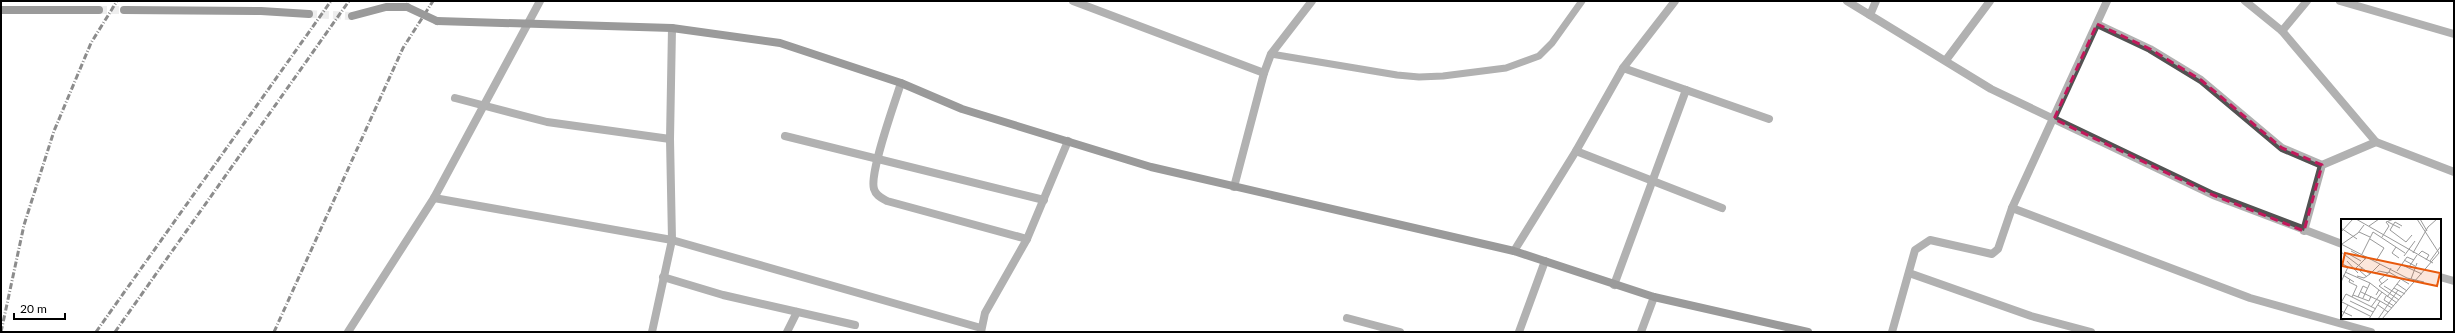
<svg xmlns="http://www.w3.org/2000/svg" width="2455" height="333" viewBox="0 0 2455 333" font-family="Lato,sans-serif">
<rect width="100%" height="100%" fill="#fff"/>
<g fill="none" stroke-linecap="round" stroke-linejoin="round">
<g stroke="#d9d9d9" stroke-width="8" stroke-dasharray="8 4" stroke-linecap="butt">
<polyline points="99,10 124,10"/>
<polyline points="309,14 352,16"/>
</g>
<polyline stroke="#525252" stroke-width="7" points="1271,54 1397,75 1419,77 1443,76 1506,68 1539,56 1552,43 1582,1"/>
<g stroke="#525252" stroke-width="8">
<polyline points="1073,1 1264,73 1234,187"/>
<polyline points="1847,1 1991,89 2213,195 2342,244"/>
<polyline points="2245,1 2282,31 2376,142"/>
<polyline points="2340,1 2454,34"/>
<polyline points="1870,15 1876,1"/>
<polyline points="2097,24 2150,49 2201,80 2282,148 2322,165"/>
<polyline points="2282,31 2307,1"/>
<polyline points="1946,60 1990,1"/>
<polyline points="1623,68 1769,119"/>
<polyline points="1264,73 1271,54 1312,1"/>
<path d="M901,83C895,102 869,173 874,189C876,196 882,198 887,201L1027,239"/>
<polyline points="455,98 547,122 670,139"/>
<polyline points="785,136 1044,200"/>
<polyline points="1576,151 1722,208"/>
<polyline points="434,198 672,240 981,328"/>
<polyline points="2012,208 2250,298 2371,332"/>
<polyline points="2304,231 2322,165 2376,142 2454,172"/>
<polyline points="1514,251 1576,151 1623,68 1675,1"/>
<polyline points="1909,273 2031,316 2091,332"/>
<polyline points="663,277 723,295 855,325"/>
<polyline points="2440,277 2454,281"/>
<polyline points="1614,285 1686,90"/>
<polyline points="1347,318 1400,332"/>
<polyline points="348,332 434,198 540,1"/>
<polyline points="652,332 672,240 670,139 672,28"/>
<polyline points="787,332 797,312"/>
<polyline points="981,332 985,313 1027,239 1068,141"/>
<polyline points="1519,332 1545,261"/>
<polyline points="1641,332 1654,297"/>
<polyline points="1892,332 1915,250 1930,240 1992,254 1998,249 2012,208 2107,1"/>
</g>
<g stroke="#1f1f1f" stroke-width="8">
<polyline points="1,10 99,10"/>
<polyline points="124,10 261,11 309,14"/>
<polyline points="352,16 386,7 407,7"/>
<polyline points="437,21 672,28 780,43 901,83 962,109 1151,167 1514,251 1654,297 1808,332"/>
</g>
<g stroke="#000" stroke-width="3" stroke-dasharray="6 2 1 2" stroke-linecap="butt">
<polyline points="1,332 24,225 54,131 91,43 117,1"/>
<polyline points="96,332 331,1"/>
<polyline points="115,332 349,1"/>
<polyline points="274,332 403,48 433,1"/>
</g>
<polyline stroke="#1f1f1f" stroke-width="8" points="407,7 437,21"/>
</g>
<path d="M0 0H2455V333H0ZM2097,24L2150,49L2201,80L2282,148L2322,165L2304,231L2213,195L2054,119Z" fill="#fff" fill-opacity=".55" fill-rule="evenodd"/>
<path fill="none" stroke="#c2185b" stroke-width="3" stroke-dasharray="8 5" stroke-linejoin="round" d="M2097,24L2150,49L2201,80L2282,148L2322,165L2304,231L2213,195L2054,119Z"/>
<g transform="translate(2341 219)">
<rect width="100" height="100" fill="#fff"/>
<path fill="none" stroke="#999" stroke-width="1" d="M15,0L92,44M79,0L86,12M47,3L59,9M28,7L38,0M61,7L54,3L49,11L65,23L71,16M0,9L16,20M0,13L12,0M18,13L29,18M32,13L64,34M41,18L48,7L45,3L53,0M29,20L43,29L35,42M0,25L66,59L83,63M1,25L17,14L23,6M55,28L51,34L58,39M10,32L25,40M0,33L29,55L39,45M6,34L20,42M72,34L87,8L96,0M21,35L32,13M77,36L81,32L88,36L85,41M63,37L74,22M63,41L74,47M6,42L17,54M89,42L100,27M0,44L7,48L0,63M61,46L81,55M21,48L19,52L26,58M68,48L76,36M50,49L48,53L68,65M13,51L26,38M56,52L66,38L73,41M4,53L29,64L38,71L35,76M34,55L38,52L47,54M2,56L13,63M16,57L23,59L29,55M9,60L8,63L16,67L11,78M47,60L38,67L58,81M70,60L76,44M41,65L38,61L48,53M56,65L66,72M43,67L61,78M53,69L64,75M38,71L56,84M20,73L39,82M12,76L28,82L30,77M45,77L43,81L53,87M17,78L22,67L26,69M46,78L59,61M22,79L29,64M1,82L5,75L35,90M9,82L32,93M1,83L29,97M37,86L47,93M30,88L41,73M0,92L11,97M0,99L7,86M28,100L39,82L51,89M37,100L57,71M41,100L98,34L76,0"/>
<path fill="#e8590c" fill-opacity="0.15" stroke="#e8590c" stroke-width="2" d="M4,34L99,54L96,67L1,47Z"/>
<rect width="100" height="100" fill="none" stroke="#000" stroke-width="2"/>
</g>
<rect width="2455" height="333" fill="none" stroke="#000000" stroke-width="4"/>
<path d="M14 313v6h51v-6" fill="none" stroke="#000000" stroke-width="2"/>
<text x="20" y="313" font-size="12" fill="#000000" stroke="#ffffff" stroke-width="3" paint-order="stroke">20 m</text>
</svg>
